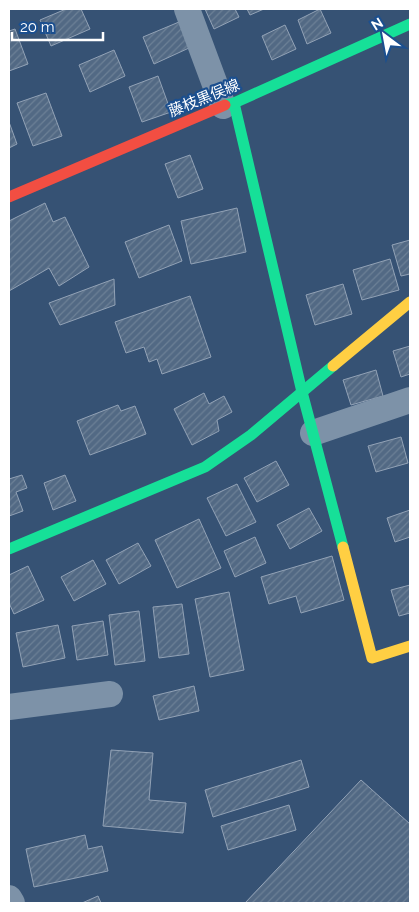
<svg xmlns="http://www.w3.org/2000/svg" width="419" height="912" viewBox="0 0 419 912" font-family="Raleway,'Noto Sans JP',sans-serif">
<defs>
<pattern id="building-hatch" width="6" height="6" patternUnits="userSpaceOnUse" patternTransform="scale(1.25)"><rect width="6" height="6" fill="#526984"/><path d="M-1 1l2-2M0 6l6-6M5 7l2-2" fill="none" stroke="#6c8096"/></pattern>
</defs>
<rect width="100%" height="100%" fill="#365274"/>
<g fill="url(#building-hatch)" stroke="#92a2b6">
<polygon points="66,9 81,9 90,29 51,46 40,20"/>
<polygon points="205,9 235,9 239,17 214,29"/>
<polygon points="247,9 264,9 250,15"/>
<polygon points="320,9 331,33 307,44 298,20"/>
<polygon points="179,22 189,48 154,64 143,37"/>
<polygon points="285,25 296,49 272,60 262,36"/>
<polygon points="15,29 28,64 9,71 9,31"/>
<polygon points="114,50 125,76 90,92 79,65"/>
<polygon points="158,76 171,112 142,122 129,87"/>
<polygon points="46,93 62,136 33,146 17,103"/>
<polygon points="9,122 17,144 9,148"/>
<polygon points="190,155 203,189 178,198 165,164"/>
<polygon points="45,203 53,222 65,217 89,267 59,286 49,268 9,291 9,221"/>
<polygon points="237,208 246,252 191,264 181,221"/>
<polygon points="169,225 182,261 139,278 125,242"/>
<polygon points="410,240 410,274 401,276 392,245"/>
<polygon points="390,259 399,290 362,300 353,270"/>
<polygon points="114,279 115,305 60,325 49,303"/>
<polygon points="343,284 352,314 315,325 306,295"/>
<polygon points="190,296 211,357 162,374 157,359 149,362 144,347 126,353 115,322"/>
<polygon points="410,346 410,374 401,377 393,351"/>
<polygon points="376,370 383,396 351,405 343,380"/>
<polygon points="204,393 209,404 224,396 232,412 217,420 219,431 192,445 174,409"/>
<polygon points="118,405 121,411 135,406 146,434 90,455 77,421"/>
<polygon points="401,437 408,463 376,472 368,446"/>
<polygon points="276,461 289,485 257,502 244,478"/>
<polygon points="22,475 27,488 16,492 23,511 9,516 9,479"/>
<polygon points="65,475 76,501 53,510 44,483"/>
<polygon points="237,484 256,522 226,536 207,498"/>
<polygon points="309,508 322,531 290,549 277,525"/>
<polygon points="410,510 410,537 395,542 387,518"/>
<polygon points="199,519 221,568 177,588 155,540"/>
<polygon points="255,537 266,563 235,577 224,551"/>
<polygon points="138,543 151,566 119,584 106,560"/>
<polygon points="332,556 344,600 301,613 296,596 269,604 261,577"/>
<polygon points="93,560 106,584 74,601 61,577"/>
<polygon points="28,566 44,600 14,614 9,603 9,575"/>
<polygon points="410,585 410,613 399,616 391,590"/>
<polygon points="229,592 244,670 210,677 195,599"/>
<polygon points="182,604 189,654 159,658 153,607"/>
<polygon points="139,611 145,661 115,665 109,615"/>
<polygon points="103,621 108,655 77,660 72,626"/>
<polygon points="58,625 65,658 23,667 16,633"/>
<polygon points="194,686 199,711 159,720 153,696"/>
<polygon points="111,750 153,753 149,800 186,803 183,833 103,826"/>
<polygon points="301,760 309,787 213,817 205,790"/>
<polygon points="361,780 410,824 410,903 245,903"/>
<polygon points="289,805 296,830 228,850 221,826"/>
<polygon points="85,835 88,849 102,846 108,871 34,887 26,849"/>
<polygon points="98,896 101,903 82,903"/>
</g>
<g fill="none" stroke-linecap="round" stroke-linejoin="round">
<g stroke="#7d92a8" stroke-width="26">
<polyline points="187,9 223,106"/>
<polyline points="313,433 410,400"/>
<polyline points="9,707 110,694"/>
<polyline points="9,898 12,903"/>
</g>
<g stroke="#16e098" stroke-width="11">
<polyline points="234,103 302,392 343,547"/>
<polyline points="225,105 234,103 410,24"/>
<polyline points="9,549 205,467 251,435 333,366"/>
</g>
<g stroke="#ffcf43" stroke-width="11">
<polyline points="333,366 410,302"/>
<polyline points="343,547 372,658 410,646"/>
</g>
<polyline stroke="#f24e42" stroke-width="11" points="9,197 225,105"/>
</g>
<g text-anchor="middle" stroke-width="4.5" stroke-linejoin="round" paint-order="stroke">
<g font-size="15" fill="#fff" stroke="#1b4f8f">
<text transform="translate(204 98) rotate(-22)" y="5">藤枝黒俣線</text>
</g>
</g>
<rect width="419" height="912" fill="none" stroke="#ffffff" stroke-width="20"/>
<g transform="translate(384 35) rotate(328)" stroke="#1b4f8f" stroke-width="4" paint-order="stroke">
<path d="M0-4L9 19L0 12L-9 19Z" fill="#ffffff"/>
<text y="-8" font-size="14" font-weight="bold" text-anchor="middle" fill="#ffffff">N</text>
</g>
<path d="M12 32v8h91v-8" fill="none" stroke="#ffffff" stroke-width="2.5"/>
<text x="20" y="32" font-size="15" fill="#ffffff" stroke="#1b4f8f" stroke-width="4" paint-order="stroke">20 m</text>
</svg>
